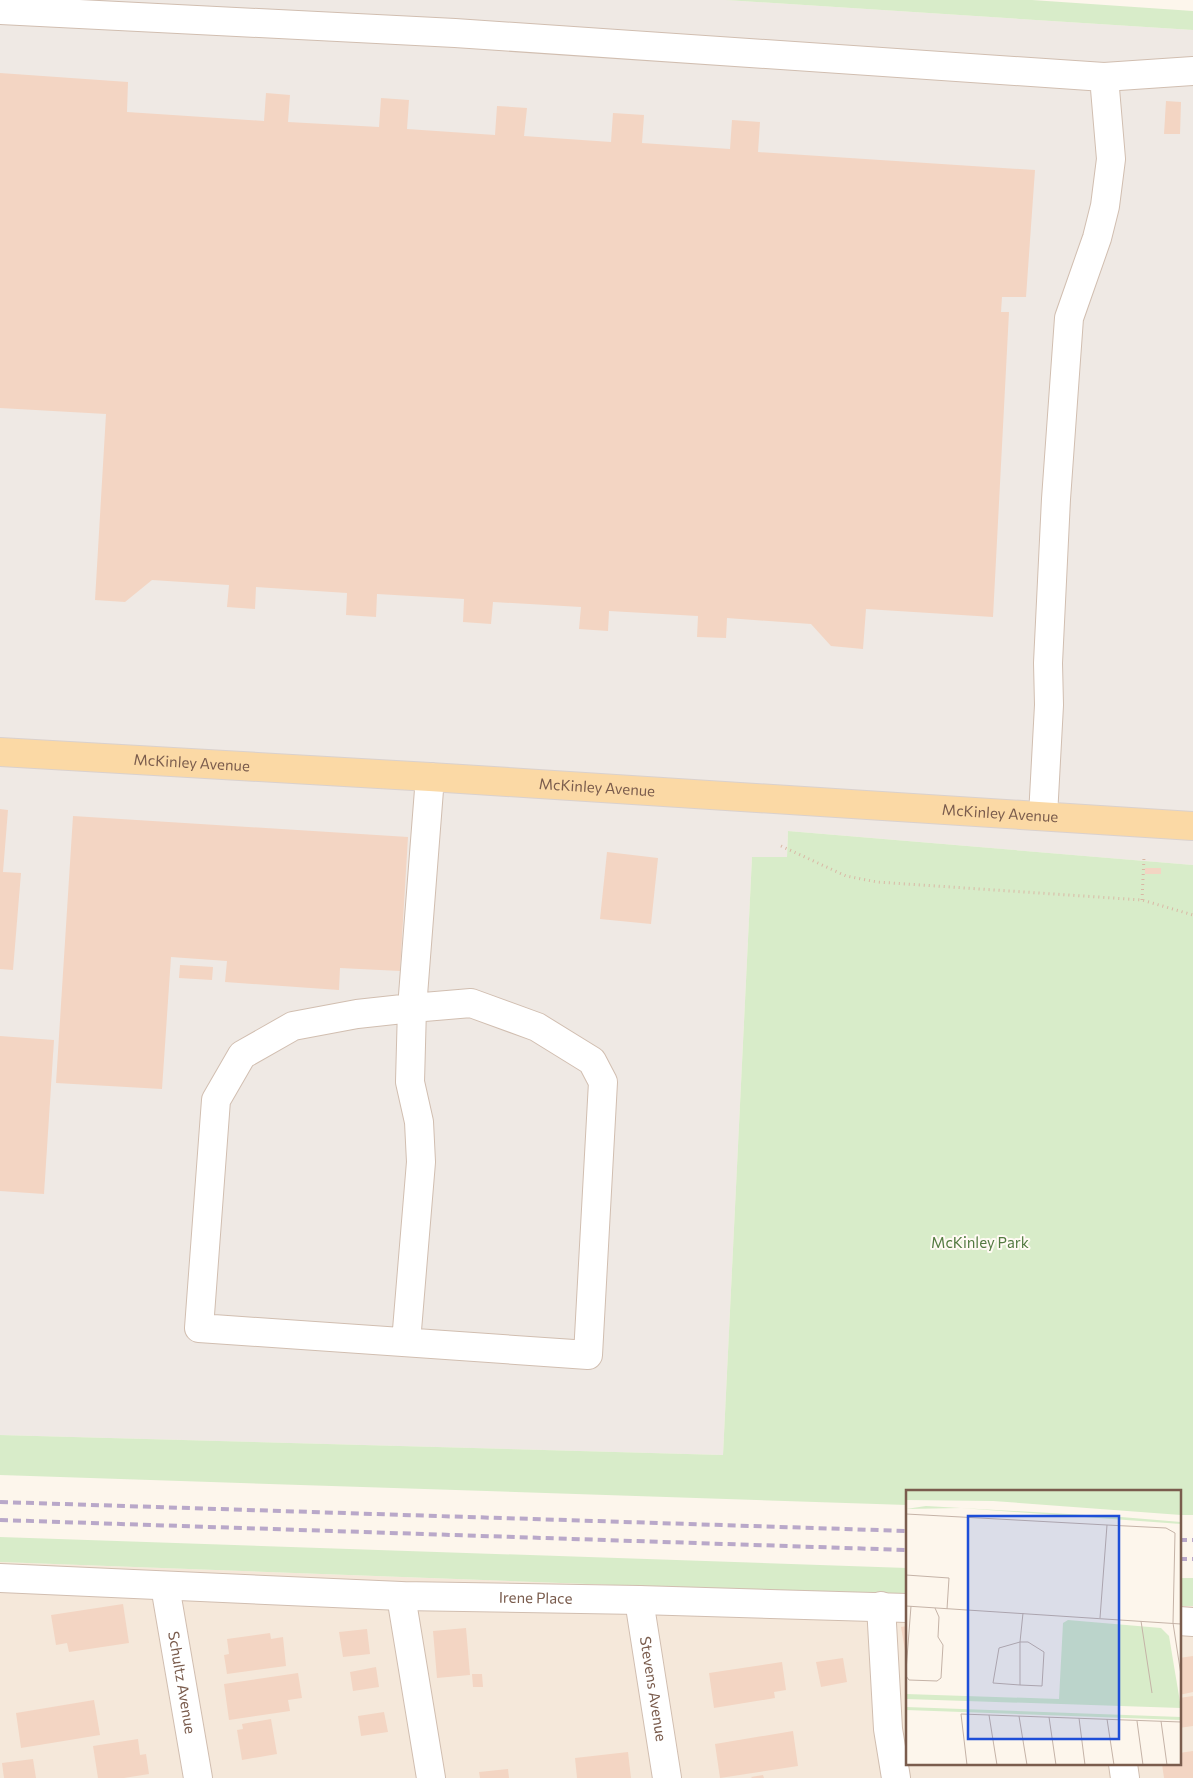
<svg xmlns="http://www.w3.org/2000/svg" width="1193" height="1778" viewBox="0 0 1193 1778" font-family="Commissioner,sans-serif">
<rect width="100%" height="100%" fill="#fdf6ec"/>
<polygon fill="#f5e8da" points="0,1562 907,1596 907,1764 1179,1764 1179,1606 1193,1606 1193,1778 0,1778"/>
<polygon fill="#efe9e4" points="0,0 726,0 1193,30 1193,865 788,831 787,857 752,857 723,1455 0,1435"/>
<g fill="#d8ecc9">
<polygon points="726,0 1032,0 1193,11 1193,30"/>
<polygon points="788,831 1193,865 1193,1515 1179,1515 1179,1492 907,1492 907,1505 0,1475 0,1435 723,1455 752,857 787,857"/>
<polygon points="0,1537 907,1568 907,1596 0,1562"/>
<rect x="1179" y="1578" width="14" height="28"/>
</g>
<g fill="#f3d5c3">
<polygon points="0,73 128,82 127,112 264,121 266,93 290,95 288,122 379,127 381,98 409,100 407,129 495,135 497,106 527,108 524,136 611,142 613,113 644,115 642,143 730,149 732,120 760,122 758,152 1035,170 1026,297 1002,297 1001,312 1009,312 993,617 866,609 863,649 831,646 811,624 727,618 726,638 697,637 698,616 609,611 608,631 579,629 581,607 493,602 491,624 463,622 464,599 377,594 376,617 346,615 347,593 256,587 255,609 227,607 229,585 152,580 125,602 95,600 106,414 0,408"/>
<polygon points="1166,101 1181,102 1180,134 1164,134"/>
<polygon points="0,809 8,810 3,872 21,873 13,970 0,969"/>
<polygon points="73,816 408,837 400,971 340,968 339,990 225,982 227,961 171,957 162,1089 56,1083"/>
<polygon points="607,852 658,858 651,924 600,919"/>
<rect x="1145" y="868" width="16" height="6"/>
<polygon points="180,965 213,967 212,980 179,978"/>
<polygon points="0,1036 54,1040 44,1194 0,1191"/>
<polygon points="123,1604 129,1643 69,1652 67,1643 56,1645 51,1615"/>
<polygon points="907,1626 907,1656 906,1656 901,1627"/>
<polygon points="466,1628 470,1675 437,1678 433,1631"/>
<polygon points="367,1629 370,1654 343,1657 339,1632"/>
<polygon points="270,1633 271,1639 283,1637 286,1666 227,1674 224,1655 229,1654 227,1639"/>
<polygon points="1193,1656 1193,1692 1179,1695 1179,1658"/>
<polygon points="843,1658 847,1682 821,1687 816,1662"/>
<polygon points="782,1662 786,1690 774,1692 775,1698 714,1708 709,1673"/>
<polygon points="376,1667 379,1687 353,1691 350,1672"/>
<polygon points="298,1673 302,1698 288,1700 290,1711 229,1720 224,1684"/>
<polygon points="472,1674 482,1674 483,1687 473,1687"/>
<polygon points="1193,1696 1193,1726 1179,1728 1179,1698"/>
<polygon points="94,1700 100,1735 21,1748 16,1713"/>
<polygon points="384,1712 388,1732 361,1736 358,1716"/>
<polygon points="271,1719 277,1754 242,1760 237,1730 243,1729 242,1724"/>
<polygon points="793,1731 798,1766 720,1778 715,1744"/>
<polygon points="138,1739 140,1755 146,1754 149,1774 124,1778 98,1778 93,1746"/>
<polygon points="1193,1751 1193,1778 1164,1778 1162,1764 1179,1764 1179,1753"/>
<polygon points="628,1752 631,1778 577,1778 575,1758"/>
<polygon points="33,1759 36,1778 4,1778 2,1763"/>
<polygon points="508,1769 509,1778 480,1778 479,1772"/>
<polygon points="763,1775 764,1778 752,1778 751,1777"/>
</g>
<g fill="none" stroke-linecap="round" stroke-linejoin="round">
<defs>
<g id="minor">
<polyline points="0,10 455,33 1104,77 1111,159 1105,206 1097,238 1069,318 1056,499 1048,663 1049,705 1043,816"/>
<polyline points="1104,77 1193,71"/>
<polyline points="406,1342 421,1162 419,1122 410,1082 412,1008 471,1003 537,1027 592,1061 603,1082 588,1355 199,1328 216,1100 242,1055 293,1026 357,1014 412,1008 430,777"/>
<path id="s1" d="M0,1578L401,1596L639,1600L907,1608"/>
<path id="s2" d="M165,1586L198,1778"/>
<polyline points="401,1596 431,1778"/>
<path id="s3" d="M639,1600L667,1778"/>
<polyline points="881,1606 888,1729 896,1778"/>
<polyline points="1179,1621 1193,1622"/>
<polyline points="1123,1764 1125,1778"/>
</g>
<g id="major">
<path id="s4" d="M0,752L430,777L1193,826"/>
</g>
</defs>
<use href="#minor" stroke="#d1beb0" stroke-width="30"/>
<use href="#major" stroke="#dad1cd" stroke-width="30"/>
<g stroke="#d9b8a5" stroke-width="3" stroke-dasharray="1 4" stroke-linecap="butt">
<polyline points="781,846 846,876 877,882 1142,900 1193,915"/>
<polyline points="1142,900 1144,857"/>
</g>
<use href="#minor" stroke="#fff" stroke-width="28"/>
<use href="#major" stroke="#fbd9a5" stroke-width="28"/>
<g stroke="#b9a8c9" stroke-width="4" stroke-dasharray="8 5" stroke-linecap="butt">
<polyline points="0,1502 907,1531"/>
<polyline points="0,1520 907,1550"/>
<polyline points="1179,1540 1193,1540"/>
<polyline points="1179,1559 1193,1559"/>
</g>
</g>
<g text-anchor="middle" stroke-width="4" stroke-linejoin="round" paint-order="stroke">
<g font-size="15" fill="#7a5c4d" stroke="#fffaf3">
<text dy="5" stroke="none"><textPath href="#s4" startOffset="192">McKinley Avenue</textPath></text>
<text dy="5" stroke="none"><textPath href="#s4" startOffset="598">McKinley Avenue</textPath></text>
<text dy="5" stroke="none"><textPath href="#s4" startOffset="1002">McKinley Avenue</textPath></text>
<text dy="5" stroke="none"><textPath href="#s1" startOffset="536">Irene Place</textPath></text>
<text dy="5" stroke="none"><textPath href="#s2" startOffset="98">Schultz Avenue</textPath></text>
<text dy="5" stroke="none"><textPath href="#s3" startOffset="90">Stevens Avenue</textPath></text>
</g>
<g font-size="15" fill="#537a41" stroke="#fffaf3">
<text x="980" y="1248">McKinley Park</text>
</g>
</g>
<g transform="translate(906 1490)">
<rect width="275" height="275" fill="#fdf6ec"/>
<path d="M0,0H275V25L87,11L0,10ZM20,16L215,27L275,32V34L55,18L0,19ZM162,130L255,138L263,146L275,218L0,209V204L153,209L157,133ZM0,217L275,227V230L0,220Z" fill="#d8ecc9"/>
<path fill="none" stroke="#c5b3a7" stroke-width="1" d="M0,24L201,35L194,128M201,35L260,38L269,43L267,133M0,85L43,88L41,119M0,116L275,134M235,131L246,203M267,133L275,185M0,181L5,116M0,186L3,190L31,191L35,188L37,155L32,147L33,127L29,118M114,195V152H122L138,162L136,196L114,195L87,193L93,158L114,152L117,123M83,225L91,275M113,226L121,275M143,227L150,275M173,228L179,275M201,229L208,275M231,231L237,275M255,231L261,275M61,275L55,224L275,232"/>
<path fill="#1d4ed8" fill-opacity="0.15" stroke="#1d4ed8" stroke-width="2.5" d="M62,26H213V249H62Z"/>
<rect width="275" height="275" fill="none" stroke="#7a5c4d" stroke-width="2.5"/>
</g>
</svg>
